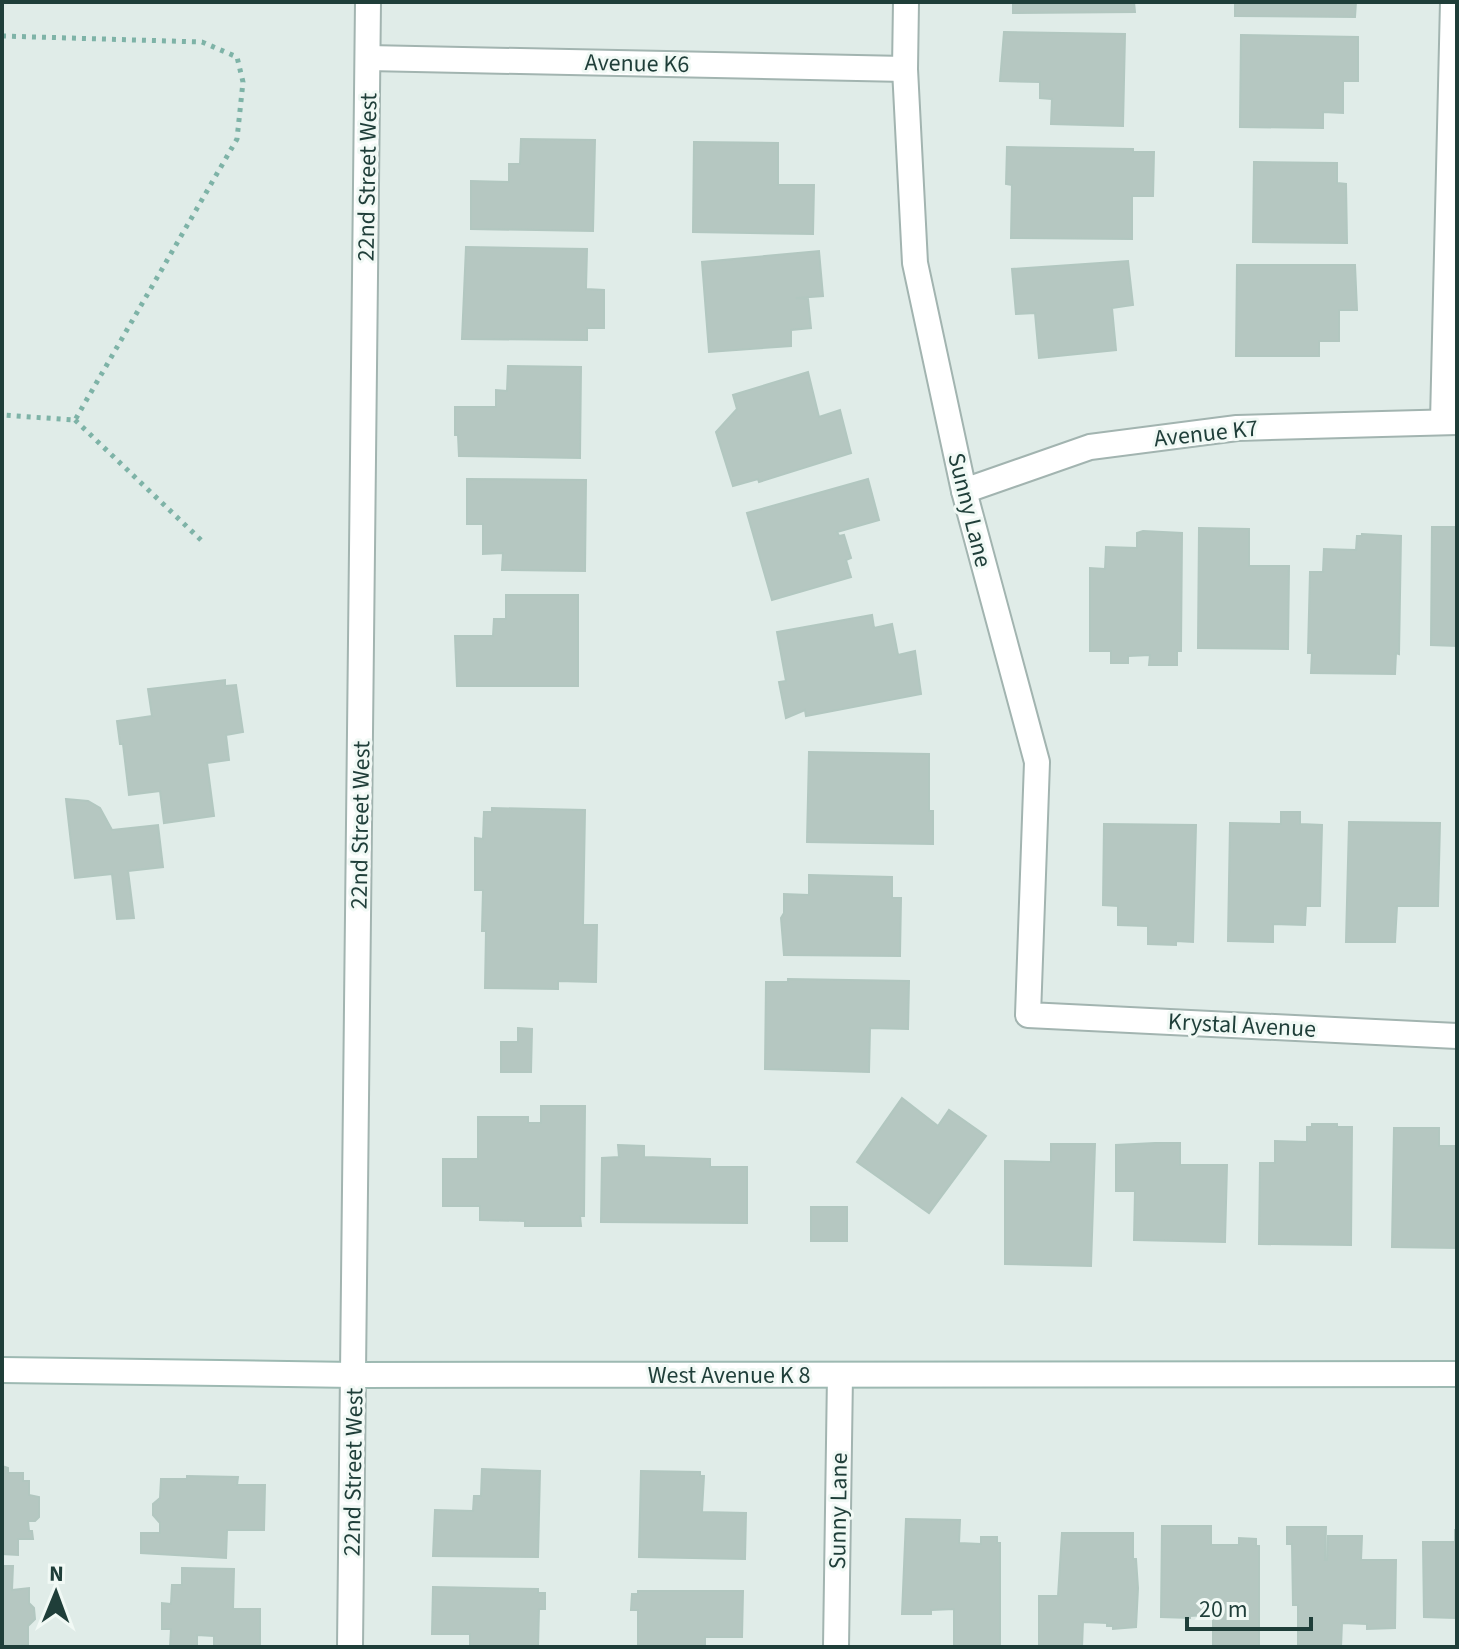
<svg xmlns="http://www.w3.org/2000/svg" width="1459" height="1649" viewBox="0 0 1459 1649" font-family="'Source Sans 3',sans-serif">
<rect width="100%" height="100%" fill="#e0ece8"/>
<g fill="#b5c7c1" stroke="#b2c7c0" stroke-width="2">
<polygon points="1013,2 1134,2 1135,12 1013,13"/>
<polygon points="1235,2 1356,2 1355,17 1235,16"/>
<polygon points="1004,32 1125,34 1123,126 1051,124 1052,99 1040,98 1040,82 1000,81"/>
<polygon points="1241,35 1358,37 1358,81 1343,81 1343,113 1323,112 1323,128 1240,127"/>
<polygon points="521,139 595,140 593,231 471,229 471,181 509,182 509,164 520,164"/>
<polygon points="694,142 778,143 778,185 814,185 813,234 693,232"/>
<polygon points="1007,147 1133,149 1133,152 1154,152 1153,196 1132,196 1132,239 1011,238 1012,185 1006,184"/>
<polygon points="1254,162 1337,163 1337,183 1346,184 1347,243 1253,242"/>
<polygon points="466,247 587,249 586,289 604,290 604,328 587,328 587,340 462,339"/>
<polygon points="819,251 823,296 796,298 808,299 811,328 791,330 791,346 709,352 702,262"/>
<polygon points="1128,261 1133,305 1112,308 1116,350 1039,358 1035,313 1016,314 1012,269"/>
<polygon points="1237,265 1355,265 1357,310 1339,310 1339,341 1319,341 1319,356 1236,356"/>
<polygon points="508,366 581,367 580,458 459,456 458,435 455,435 455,407 496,407 496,390 507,391"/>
<polygon points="808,372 819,417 840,410 851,453 759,482 758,479 733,486 716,432 737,409 733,395"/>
<polygon points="467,479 586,480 585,571 502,570 503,553 483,554 483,524 467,524"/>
<polygon points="868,479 879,520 837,532 839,536 844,535 851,558 846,560 851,577 772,600 747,513"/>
<polygon points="1432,527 1457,527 1457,646 1431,645"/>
<polygon points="1199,528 1249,529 1249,566 1289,566 1288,649 1198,648"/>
<polygon points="1143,531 1182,533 1181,651 1177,651 1177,665 1149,665 1150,655 1128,656 1128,663 1111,663 1111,651 1090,651 1090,568 1105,569 1106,547 1137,548 1137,533"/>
<polygon points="1362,534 1401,536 1399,654 1396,653 1395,674 1311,673 1312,653 1308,653 1310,572 1323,572 1324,549 1356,550 1357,536 1362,536"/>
<polygon points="506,595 578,595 578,686 457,686 455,636 493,636 494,619 506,619"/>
<polygon points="872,615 874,628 892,624 898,655 915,651 921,694 806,716 805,710 786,718 779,682 786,681 777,632"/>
<polygon points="225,680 225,686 236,685 243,732 226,735 229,760 207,763 214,816 164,823 160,791 129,795 123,744 120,744 117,721 152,716 148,689"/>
<polygon points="809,752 929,754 929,811 933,811 933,844 807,842"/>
<polygon points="66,799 88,801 100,808 112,830 158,825 163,867 128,871 134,918 117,919 112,874 75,878"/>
<polygon points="492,808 585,810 583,925 597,925 596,982 558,981 558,989 485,988 486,931 482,931 483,890 475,890 475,838 483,839 484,812 492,812"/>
<polygon points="1281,812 1300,812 1300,824 1322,825 1320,906 1306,906 1305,925 1273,924 1273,942 1228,941 1230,823 1281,824"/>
<polygon points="1349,822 1440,823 1438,906 1397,906 1395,942 1346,942"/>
<polygon points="1104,824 1196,825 1193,942 1176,941 1176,945 1148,944 1148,926 1118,925 1118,906 1103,905"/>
<polygon points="809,875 892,877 892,898 901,898 900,956 784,955 781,918 784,913 784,894 809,895"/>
<polygon points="788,979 909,981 908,1029 870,1028 869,1072 765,1069 766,982 788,982"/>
<polygon points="518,1028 532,1029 531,1072 501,1072 501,1042 518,1042"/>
<polygon points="902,1098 938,1126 949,1110 986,1136 929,1213 857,1162"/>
<polygon points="541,1106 585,1106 584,1216 580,1216 581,1226 525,1226 525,1221 480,1220 480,1206 443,1206 443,1159 478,1159 478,1117 528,1117 528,1123 541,1123"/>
<polygon points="1312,1124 1337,1124 1337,1127 1352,1127 1351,1245 1259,1244 1260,1163 1275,1163 1275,1141 1307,1142 1307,1127 1312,1127"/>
<polygon points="1394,1128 1439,1128 1439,1146 1457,1146 1457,1248 1392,1247"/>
<polygon points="1155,1143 1180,1143 1180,1165 1227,1165 1225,1242 1134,1240 1135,1191 1116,1191 1116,1145"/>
<polygon points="1051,1144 1095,1144 1091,1266 1005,1264 1005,1161 1051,1162"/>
<polygon points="618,1145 644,1146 644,1157 710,1159 710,1167 747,1167 747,1223 601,1222 602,1158 619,1157"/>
<rect x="811" y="1207" width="36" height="34"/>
<polygon points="2,1466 8,1468 8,1473 23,1473 23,1481 29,1481 29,1495 39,1497 39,1517 35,1521 28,1521 29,1531 32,1531 33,1539 18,1539 18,1555 2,1554"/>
<polygon points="482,1469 540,1471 538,1557 433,1556 435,1510 473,1511 474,1496 481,1496"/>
<polygon points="641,1471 700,1472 700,1476 704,1476 702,1512 746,1513 745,1559 639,1557"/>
<polygon points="187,1476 238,1477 237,1485 265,1485 264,1530 227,1530 226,1558 141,1553 141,1533 160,1533 160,1523 153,1515 153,1504 160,1498 161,1479 187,1479"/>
<polygon points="906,1519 960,1520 959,1543 981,1544 981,1537 997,1537 997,1543 1000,1543 1000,1647 954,1647 954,1609 931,1610 931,1614 902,1614"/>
<polygon points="1162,1526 1211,1526 1211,1545 1239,1545 1239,1538 1256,1539 1256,1546 1259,1546 1259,1647 1213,1647 1213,1612 1204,1612 1204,1615 1190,1616 1190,1618 1161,1617"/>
<polygon points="1287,1527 1326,1527 1325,1560 1327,1560 1328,1536 1362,1536 1361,1560 1396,1560 1395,1628 1367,1629 1367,1624 1342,1623 1341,1647 1298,1647 1298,1605 1293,1605 1292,1544 1287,1544"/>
<polygon points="1455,1530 1457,1530 1457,1613 1455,1618 1424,1617 1423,1542 1455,1542"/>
<polygon points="1062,1533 1133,1533 1133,1559 1136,1559 1138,1588 1136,1627 1113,1629 1113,1626 1107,1626 1107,1623 1083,1622 1082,1647 1039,1647 1039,1596 1058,1596"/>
<polygon points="2,1566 13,1566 12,1590 29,1588 29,1603 34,1608 35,1619 28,1626 28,1645 2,1647"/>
<polygon points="182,1568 234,1569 233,1609 260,1609 260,1647 214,1647 214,1636 197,1635 197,1647 170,1647 171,1629 162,1629 162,1603 171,1604 172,1585 182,1585"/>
<polygon points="433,1587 538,1589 538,1593 545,1593 545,1609 539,1609 538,1647 470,1647 470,1634 432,1634"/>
<polygon points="638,1591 743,1591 742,1637 705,1637 705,1647 709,1647 638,1647 638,1610 631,1610 632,1594 638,1594"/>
</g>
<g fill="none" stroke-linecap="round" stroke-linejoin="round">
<defs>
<g id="street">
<polyline points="906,2 905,69 915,263 964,491 1037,762 1028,1015 1457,1036"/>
<polyline points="368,58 905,69"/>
<polyline points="1443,421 1453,2"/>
<polyline points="964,491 1090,447 1237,428 1457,422"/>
<polyline points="350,1647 368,2"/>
<polyline points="836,1647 840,1375"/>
</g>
<polyline id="secondary" points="2,1370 354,1375 1457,1374"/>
</defs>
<use href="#street" stroke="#a2b4b0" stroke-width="28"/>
<use href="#secondary" stroke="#9db9b2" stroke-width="28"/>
<g stroke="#7eb3a7" stroke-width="5" stroke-dasharray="4 6" stroke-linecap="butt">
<polyline points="2,36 202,42 237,57 243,82 237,139 75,420 2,415"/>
<polyline points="75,420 202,541"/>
</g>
<use href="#street" stroke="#fff" stroke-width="24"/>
<use href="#secondary" stroke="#fff" stroke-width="24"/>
</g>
<g text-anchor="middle" stroke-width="6" stroke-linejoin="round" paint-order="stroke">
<g font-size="24" fill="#1f3e39" stroke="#f1f9f5">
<text transform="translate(637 63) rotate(1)" y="8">Avenue K6</text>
<text transform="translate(367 177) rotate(-89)" y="8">22nd Street West</text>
<text transform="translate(1206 433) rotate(-6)" y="8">Avenue K7</text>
<text transform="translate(970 510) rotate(76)" y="8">Sunny Lane</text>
<text transform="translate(360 825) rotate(-89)" y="8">22nd Street West</text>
<text transform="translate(1242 1025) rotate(3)" y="8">Krystal Avenue</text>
<text x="729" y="1383">West Avenue K 8</text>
<text transform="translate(353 1472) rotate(-89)" y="8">22nd Street West</text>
<text transform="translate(838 1511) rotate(-89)" y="8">Sunny Lane</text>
</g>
</g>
<rect width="1459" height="1649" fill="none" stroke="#1f3e39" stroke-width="8"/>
<g transform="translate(56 1593) rotate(1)" stroke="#f1f9f5" stroke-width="6" paint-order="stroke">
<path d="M0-6L14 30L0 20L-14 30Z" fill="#1f3e39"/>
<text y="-12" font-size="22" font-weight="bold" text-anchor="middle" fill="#1f3e39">N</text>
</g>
<path d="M1187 1617v12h124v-12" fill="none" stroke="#1f3e39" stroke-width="4"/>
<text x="1199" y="1617" font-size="24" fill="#1f3e39" stroke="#f1f9f5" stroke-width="6" paint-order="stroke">20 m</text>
</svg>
